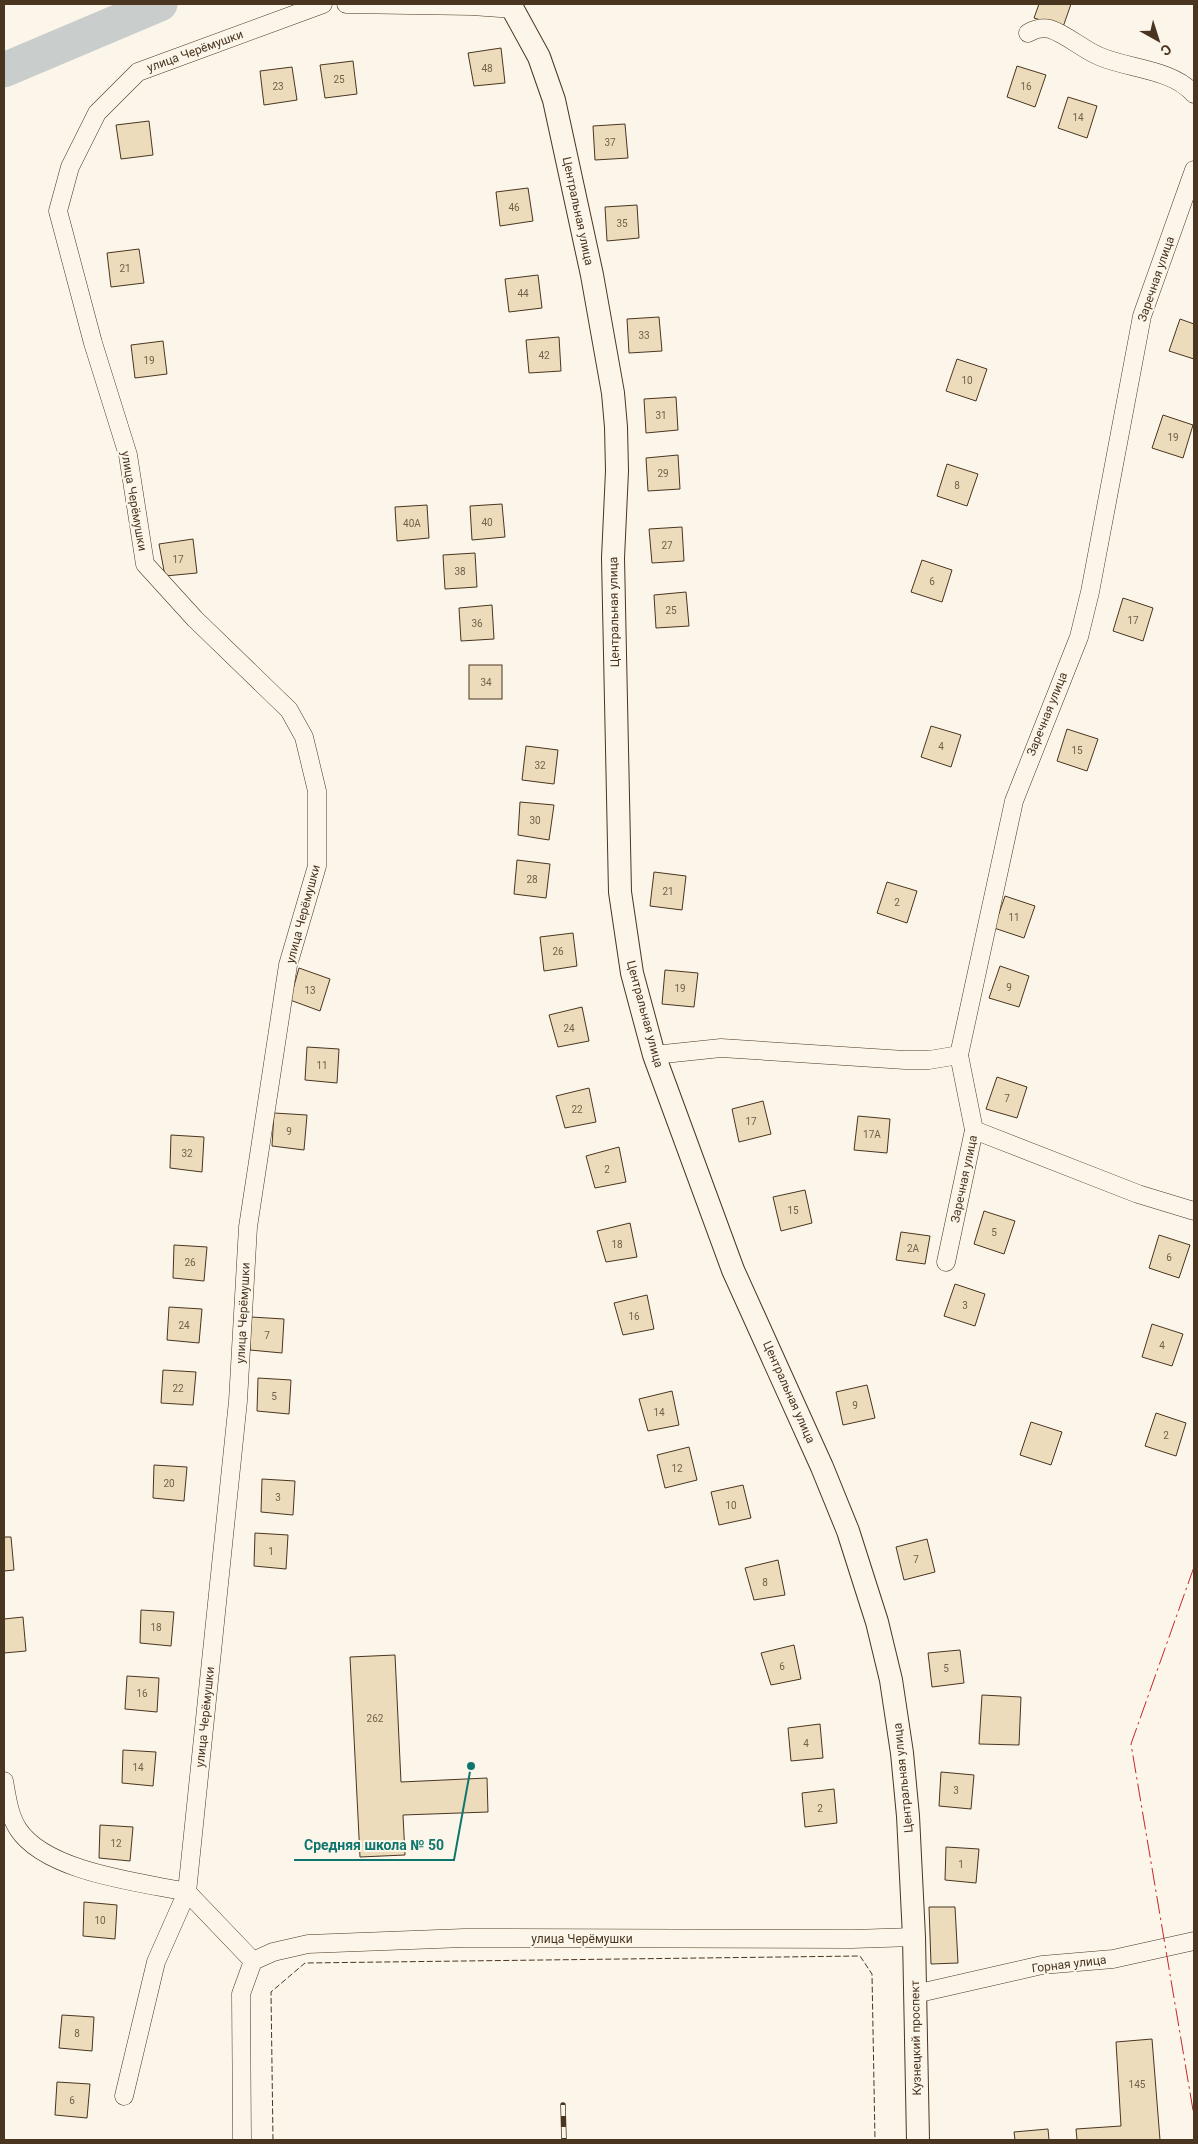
<svg xmlns="http://www.w3.org/2000/svg" width="1198" height="2144" viewBox="0 0 1198 2144" font-family="Roboto,sans-serif">
<rect width="100%" height="100%" fill="#fbf6e9"/>
<g fill="none" stroke-linecap="round" stroke-linejoin="round">
<polyline stroke="#c9cecd" stroke-width="35" points="4,70 160,4"/>
</g>
<g fill="#ecdcbc" stroke="#4a3520">
<polygon points="1039,4 1071,4 1063,27 1034,18"/>
<polygon points="501,48 505,83 474,86 468,53"/>
<polygon points="353,61 357,94 325,98 320,65"/>
<polygon points="1017,66 1046,75 1035,107 1007,97"/>
<polygon points="292,67 297,100 264,105 260,71"/>
<polygon points="1068,97 1097,106 1087,138 1058,128"/>
<polygon points="149,121 153,155 121,159 116,125"/>
<polygon points="625,124 628,158 595,160 593,126"/>
<polygon points="528,188 533,221 500,226 496,192"/>
<polygon points="637,205 639,238 607,241 605,207"/>
<polygon points="139,249 144,283 111,287 107,253"/>
<polygon points="538,275 542,308 509,312 505,279"/>
<polygon points="659,317 662,351 629,353 627,319"/>
<polygon points="1180,319 1194,324 1194,359 1169,351"/>
<polygon points="559,337 561,371 529,373 526,340"/>
<polygon points="163,341 167,374 135,378 131,345"/>
<polygon points="957,359 987,369 976,401 946,391"/>
<polygon points="676,397 678,430 646,433 644,399"/>
<polygon points="1163,415 1193,425 1183,458 1152,448"/>
<polygon points="678,455 680,489 648,491 646,458"/>
<polygon points="947,464 978,474 967,506 937,496"/>
<polygon points="502,504 505,537 472,540 470,506"/>
<polygon points="427,505 429,538 397,541 395,507"/>
<polygon points="682,527 684,561 652,563 649,529"/>
<polygon points="193,539 197,573 165,576 159,544"/>
<polygon points="475,553 477,587 445,589 443,555"/>
<polygon points="922,560 952,570 942,602 911,592"/>
<polygon points="686,592 689,626 656,628 654,595"/>
<polygon points="1123,598 1153,608 1143,641 1113,631"/>
<polygon points="492,605 494,639 461,641 459,608"/>
<rect x="469" y="665" width="33" height="34"/>
<polygon points="931,726 961,735 951,767 921,757"/>
<polygon points="1067,729 1098,739 1087,771 1057,761"/>
<polygon points="526,746 558,750 554,784 522,780"/>
<polygon points="520,802 554,805 549,840 518,835"/>
<polygon points="517,860 550,864 546,898 514,894"/>
<polygon points="654,872 686,876 682,910 650,906"/>
<polygon points="887,882 917,891 907,923 877,913"/>
<polygon points="1005,896 1035,906 1024,938 994,928"/>
<polygon points="573,933 577,966 544,971 540,937"/>
<polygon points="1000,966 1029,976 1019,1007 989,998"/>
<polygon points="299,968 330,979 320,1011 290,1000"/>
<polygon points="665,970 698,973 694,1007 662,1004"/>
<polygon points="582,1007 589,1041 558,1047 549,1015"/>
<polygon points="307,1047 339,1049 337,1083 305,1080"/>
<polygon points="997,1077 1027,1087 1017,1118 986,1109"/>
<polygon points="589,1088 596,1122 565,1128 556,1096"/>
<polygon points="763,1101 771,1134 739,1142 732,1109"/>
<polygon points="274,1113 307,1115 304,1150 272,1146"/>
<polygon points="858,1116 890,1119 887,1153 854,1150"/>
<polygon points="171,1135 204,1137 202,1172 170,1168"/>
<polygon points="619,1147 626,1182 595,1188 586,1156"/>
<polygon points="805,1190 812,1223 781,1231 773,1197"/>
<polygon points="984,1211 1015,1221 1004,1254 974,1244"/>
<polygon points="630,1223 637,1257 606,1262 597,1231"/>
<polygon points="901,1232 930,1236 925,1264 896,1260"/>
<polygon points="1159,1235 1190,1245 1179,1278 1149,1268"/>
<polygon points="174,1245 207,1247 204,1281 173,1278"/>
<polygon points="955,1284 985,1294 975,1326 944,1316"/>
<polygon points="647,1295 654,1329 623,1335 614,1303"/>
<polygon points="169,1307 202,1309 199,1343 167,1340"/>
<polygon points="251,1317 284,1319 282,1353 250,1350"/>
<polygon points="1152,1324 1183,1334 1172,1366 1142,1357"/>
<polygon points="163,1370 196,1372 193,1405 161,1403"/>
<polygon points="258,1378 291,1380 289,1414 257,1411"/>
<polygon points="867,1385 875,1418 843,1425 836,1392"/>
<polygon points="672,1391 679,1425 648,1431 639,1399"/>
<polygon points="1156,1413 1186,1423 1176,1456 1145,1446"/>
<polygon points="1031,1422 1062,1432 1051,1465 1020,1455"/>
<polygon points="689,1447 697,1480 665,1488 657,1455"/>
<polygon points="154,1465 187,1467 184,1501 153,1498"/>
<polygon points="262,1479 295,1481 293,1515 261,1512"/>
<polygon points="743,1485 751,1518 719,1525 711,1492"/>
<polygon points="255,1533 288,1535 286,1569 254,1566"/>
<polygon points="4,1537 11,1537 14,1570 4,1571"/>
<polygon points="927,1539 935,1572 904,1580 896,1547"/>
<polygon points="778,1560 785,1595 754,1600 745,1568"/>
<polygon points="141,1610 174,1612 171,1646 140,1643"/>
<polygon points="23,1617 26,1651 4,1653 4,1619"/>
<polygon points="794,1645 801,1679 771,1685 761,1653"/>
<polygon points="960,1650 964,1683 932,1687 928,1653"/>
<polygon points="395,1655 401,1782 487,1778 488,1812 403,1815 405,1855 360,1857 350,1657"/>
<polygon points="127,1676 159,1678 157,1712 125,1709"/>
<polygon points="982,1695 1021,1697 1019,1745 979,1744"/>
<polygon points="820,1724 823,1758 791,1761 788,1728"/>
<polygon points="123,1750 156,1752 153,1786 122,1783"/>
<polygon points="941,1772 974,1775 971,1809 939,1806"/>
<polygon points="834,1789 837,1823 805,1827 802,1793"/>
<polygon points="100,1825 133,1827 130,1861 99,1858"/>
<polygon points="946,1847 979,1849 976,1883 945,1880"/>
<polygon points="84,1902 117,1905 115,1939 83,1936"/>
<polygon points="929,1907 955,1907 958,1963 931,1964"/>
<polygon points="62,2015 94,2017 92,2051 59,2048"/>
<polygon points="1152,2039 1160,2140 1077,2140 1076,2129 1121,2126 1116,2042"/>
<polygon points="57,2082 90,2084 87,2118 55,2115"/>
<polygon points="1048,2129 1049,2140 1015,2140 1014,2132"/>
</g>
<g fill="none" stroke-linecap="round" stroke-linejoin="round">
<defs>
<g id="minor">
<polyline points="346,4 472,6 514,9"/>
<path d="M1028,33C1035,29 1041,27 1050,29C1068,35 1083,50 1101,57C1130,69 1172,69 1194,94"/>
<polyline points="654,1055 721,1048 905,1060 929,1060 959,1055"/>
<polyline points="974,1130 1138,1194 1194,1211"/>
<polyline points="946,1262 974,1130 959,1055 1014,801 1079,637 1090,592 1142,316 1194,170"/>
<path d="M4,1781C7,1797 9,1815 18,1829C46,1872 139,1882 187,1892L156,1962L124,2096"/>
<polyline points="253,1961 187,1892 238,1401 248,1227 288,965 317,866 317,791 304,737 289,710 195,619 145,564 128,455 93,343 58,211 70,167 97,113 138,72 323,4"/>
<polyline points="915,1994 1042,1965 1113,1959 1194,1941"/>
<polyline points="242,2140 241,1994 253,1961 273,1952 308,1944 464,1938 852,1939 914,1937"/>
</g>
<polyline id="tertiary" points="510,4 539,57 554,100 592,275 613,393 616,427 617,471 613,558 620,892 632,973 654,1055 733,1270 822,1467 848,1531 877,1622 891,1680 902,1753 908,1816 914,1937 918,2140"/>
</defs>
<use href="#minor" stroke="#4a3520" stroke-width="19"/>
<use href="#tertiary" stroke="#4a3520" stroke-width="24"/>
<use href="#minor" stroke="#fbf6e9" stroke-width="18"/>
<use href="#tertiary" stroke="#fbf6e9" stroke-width="22"/>
<defs>
<polyline id="rail" points="563,2105 564,2140"/>
</defs>
<use href="#rail" stroke="#4a3520" stroke-width="5.5"/>
<use href="#rail" stroke="#fbf6e9" stroke-width="4" stroke-dasharray="11" stroke-linecap="butt"/>
<polyline stroke="#4a3520" stroke-width="1" stroke-dasharray="6 2.5" stroke-linecap="butt" points="273,2140 271,1992 305,1963 860,1956 872,1974 875,2140"/>
<polyline stroke="#c62828" stroke-width="1" stroke-dasharray="18 4 2.5 4" stroke-linecap="butt" points="1194,1567 1131,1744 1194,2116"/>
</g>
<g text-anchor="middle" stroke-width="4" stroke-linejoin="round" paint-order="stroke">
<g font-size="10" fill="#725f47">
<text x="487" y="72">48</text>
<text x="339" y="83">25</text>
<text x="278" y="90">23</text>
<text x="1026" y="90">16</text>
<text x="1078" y="121">14</text>
<text x="610" y="146">37</text>
<text x="514" y="211">46</text>
<text x="622" y="227">35</text>
<text x="125" y="272">21</text>
<text x="523" y="297">44</text>
<text x="644" y="339">33</text>
<text x="544" y="359">42</text>
<text x="149" y="364">19</text>
<text x="967" y="384">10</text>
<text x="661" y="419">31</text>
<text x="1173" y="441">19</text>
<text x="663" y="477">29</text>
<text x="957" y="489">8</text>
<text x="487" y="526">40</text>
<text x="412" y="527">40А</text>
<text x="667" y="549">27</text>
<text x="178" y="563">17</text>
<text x="460" y="575">38</text>
<text x="932" y="585">6</text>
<text x="671" y="614">25</text>
<text x="1133" y="624">17</text>
<text x="477" y="627">36</text>
<text x="486" y="686">34</text>
<text x="941" y="750">4</text>
<text x="1077" y="754">15</text>
<text x="540" y="769">32</text>
<text x="535" y="824">30</text>
<text x="532" y="883">28</text>
<text x="668" y="895">21</text>
<text x="897" y="906">2</text>
<text x="1014" y="921">11</text>
<text x="558" y="955">26</text>
<text x="1009" y="991">9</text>
<text x="680" y="992">19</text>
<text x="310" y="994">13</text>
<text x="569" y="1032">24</text>
<text x="322" y="1069">11</text>
<text x="1007" y="1102">7</text>
<text x="577" y="1113">22</text>
<text x="751" y="1125">17</text>
<text x="289" y="1135">9</text>
<text x="872" y="1138">17А</text>
<text x="187" y="1157">32</text>
<text x="607" y="1173">2</text>
<text x="793" y="1214">15</text>
<text x="994" y="1236">5</text>
<text x="617" y="1248">18</text>
<text x="913" y="1252">2А</text>
<text x="1169" y="1261">6</text>
<text x="190" y="1266">26</text>
<text x="965" y="1309">3</text>
<text x="634" y="1320">16</text>
<text x="184" y="1329">24</text>
<text x="267" y="1339">7</text>
<text x="1162" y="1349">4</text>
<text x="178" y="1392">22</text>
<text x="274" y="1400">5</text>
<text x="855" y="1409">9</text>
<text x="659" y="1416">14</text>
<text x="1166" y="1439">2</text>
<text x="677" y="1472">12</text>
<text x="169" y="1487">20</text>
<text x="278" y="1501">3</text>
<text x="731" y="1509">10</text>
<text x="271" y="1555">1</text>
<text x="916" y="1563">7</text>
<text x="765" y="1586">8</text>
<text x="156" y="1631">18</text>
<text x="782" y="1670">6</text>
<text x="946" y="1672">5</text>
<text x="142" y="1697">16</text>
<text x="375" y="1722">262</text>
<text x="806" y="1747">4</text>
<text x="138" y="1771">14</text>
<text x="956" y="1794">3</text>
<text x="820" y="1812">2</text>
<text x="116" y="1847">12</text>
<text x="961" y="1868">1</text>
<text x="100" y="1924">10</text>
<text x="77" y="2037">8</text>
<text x="1137" y="2088">145</text>
<text x="72" y="2104">6</text>
</g>
<g font-size="12" fill="#4a3520" stroke="#fbf6e9">
<text transform="translate(195 51) rotate(-20)" y="4">улица Черёмушки</text>
<text transform="translate(578 211) rotate(78)" y="4">Центральная улица</text>
<text transform="translate(1156 279) rotate(-71)" y="4">Заречная улица</text>
<text transform="translate(134 501) rotate(80)" y="4">улица Черёмушки</text>
<text transform="translate(614 612) rotate(-91)" y="4">Центральная улица</text>
<text transform="translate(1047 714) rotate(-68)" y="4">Заречная улица</text>
<text transform="translate(303 914) rotate(-75)" y="4">улица Черёмушки</text>
<text transform="translate(645 1014) rotate(75)" y="4">Центральная улица</text>
<text transform="translate(964 1179) rotate(-78)" y="4">Заречная улица</text>
<text transform="translate(243 1313) rotate(-87)" y="4">улица Черёмушки</text>
<text transform="translate(789 1392) rotate(66)" y="4">Центральная улица</text>
<text transform="translate(205 1717) rotate(-84)" y="4">улица Черёмушки</text>
<text transform="translate(903 1778) rotate(-96)" y="4">Центральная улица</text>
<text x="582" y="1943">улица Черёмушки</text>
<text transform="translate(1069 1964) rotate(-7)" y="4">Горная улица</text>
<text transform="translate(916 2038) rotate(-91)" y="4">Кузнецкий проспект</text>
</g>
</g>
<path fill="none" stroke="#0f766e" stroke-width="2" d="M471 1766L454 1860H294"/>
<circle fill="#0f766e" stroke="#fbf6e9" stroke-width="2" cx="471" cy="1766" r="5"/>
<g font-size="14" text-anchor="middle" font-weight="bold" fill="#0f766e" stroke="#fbf6e9" stroke-width="4" stroke-linejoin="round" paint-order="stroke">
<text x="374" y="1850">Средняя школа № 50</text>
</g>
<rect width="1198" height="2144" fill="none" stroke="#4a3520" stroke-width="10"/>
<g transform="translate(1158 40) rotate(141)" stroke="#fbf6e9" stroke-width="4" paint-order="stroke">
<path d="M0-4L9 19L0 12L-9 19Z" fill="#4a3520"/>
<text y="-8" font-size="14" font-weight="bold" text-anchor="middle" fill="#4a3520">С</text>
</g>
</svg>
